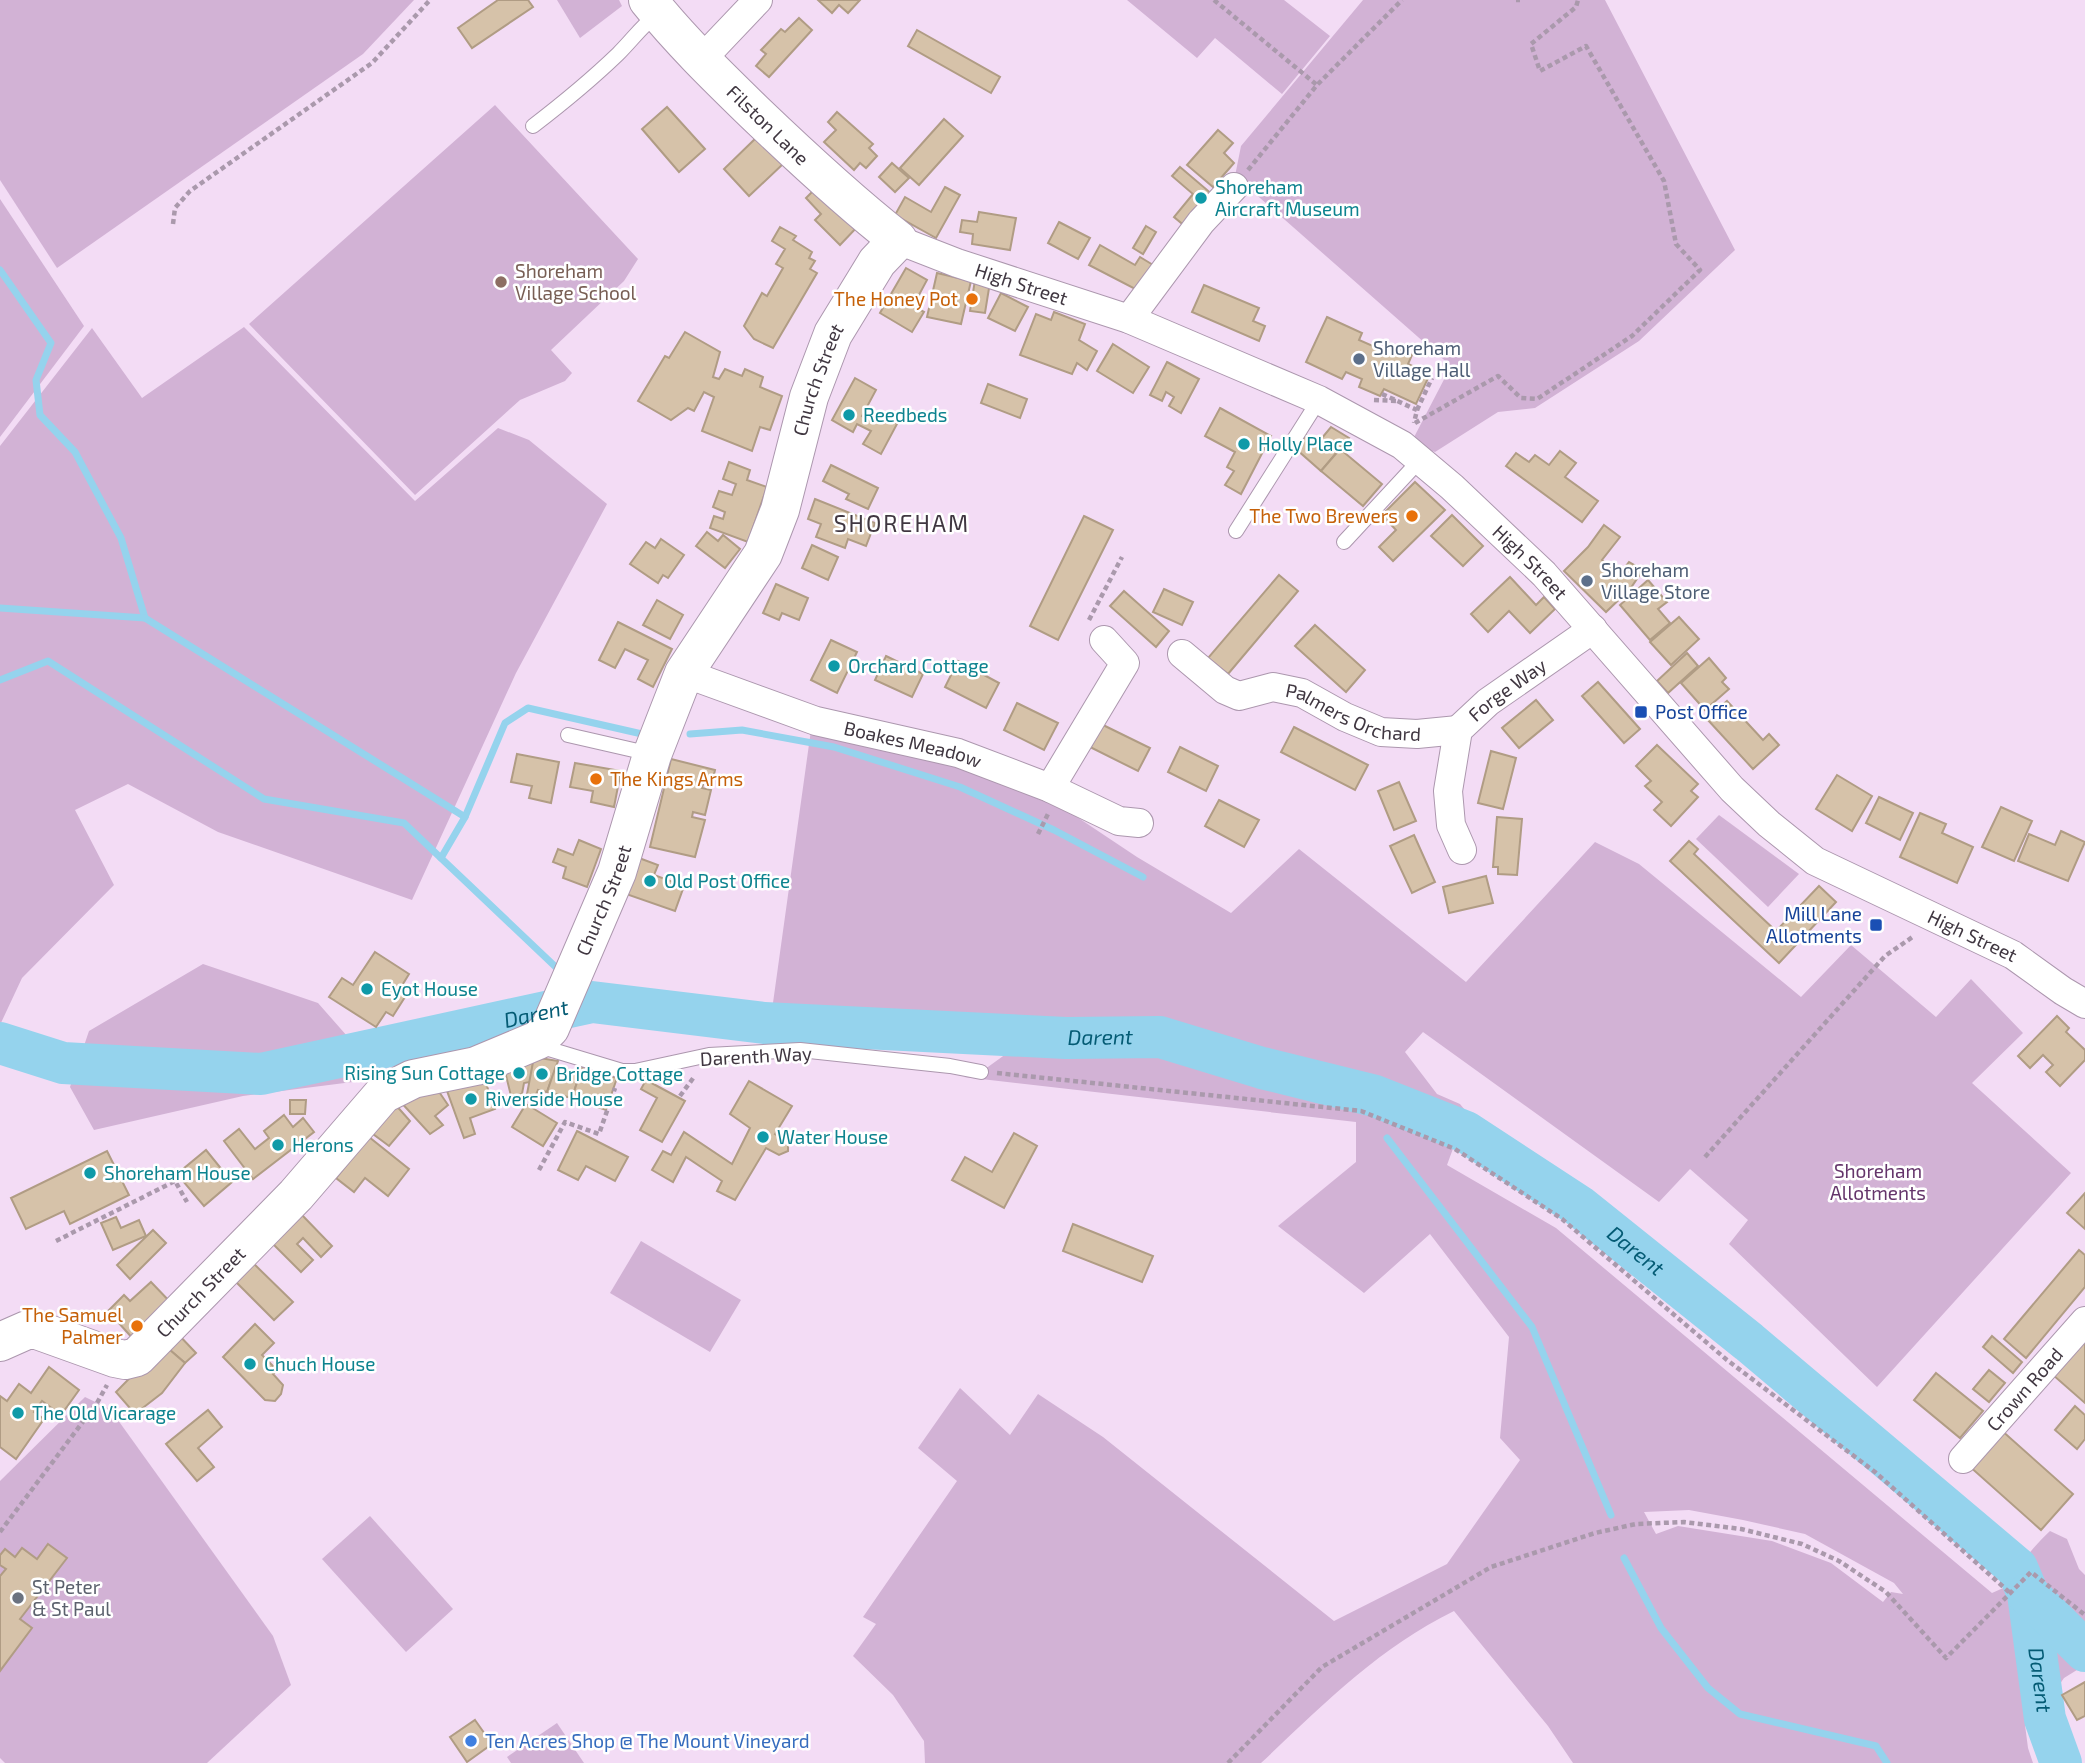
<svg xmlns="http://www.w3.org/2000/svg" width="2085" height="1763" viewBox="0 0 2085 1763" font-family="'Exo 2',sans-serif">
<rect width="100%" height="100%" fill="#f3dcf5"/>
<g fill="#d2b2d5" fill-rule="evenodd">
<polygon points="0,0 414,0 363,54 57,268 0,180"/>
<polygon points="557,0 619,0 622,6 580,38"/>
<polygon points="1127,0 1284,0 1330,36 1282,94 1215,38 1197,58"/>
<polygon points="1363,0 1605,0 1735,250 1639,341 1535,408 1498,412 1435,452 1411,443 1451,366 1235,176 1241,146"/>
<polygon points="495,105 638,259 624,281 551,350 572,373 565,381 520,400 415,495 249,324"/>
<polygon points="0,199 84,326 0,437"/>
<polygon points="244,327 415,501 498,428 529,440 607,504 516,673 412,900 218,832 128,784 75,810 114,885 22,978 0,1025 0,446 92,328 142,398"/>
<path d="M811,730L954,763L1071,813L1137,857L1231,913L1299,849L1466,982L1595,842L1639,864L1801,997L1851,945L1936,1017L1971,979L2023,1033L1972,1083L2071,1173L1877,1387L1729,1244L1748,1220L1690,1169L1659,1202L1423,1032L1405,1052L1437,1094L1460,1104L1469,1115L1458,1135L1447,1165L1556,1228L1992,1593L2010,1585C2020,1563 2032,1548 2050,1531L2067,1539L2079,1569L2085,1575V1665L2064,1678L2033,1723L2025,1725L2028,1748L2033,1763H1573L1548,1726L1454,1611C1377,1649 1323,1705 1261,1763H925L924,1741L893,1695L853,1656L876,1624L863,1617L957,1481L918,1448L960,1388L1010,1435L1038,1394L1103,1437L1334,1621L1447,1564L1520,1460L1500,1438L1509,1337L1430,1234L1364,1293L1278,1226L1356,1162V1122L964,1077L981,1072L1017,1046L1162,1048L1332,1096L1361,1111L1377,1084L1270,1060L1161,1026L1066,1025L772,1010ZM1689,1510L1743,1520L1805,1534L1894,1583L1903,1594L1891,1592L1883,1602L1831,1563L1772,1541L1678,1526L1656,1534L1644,1512Z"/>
<polygon points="1719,815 1799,874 1768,907 1696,839"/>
<polygon points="203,964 318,1003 384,1078 243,1096 94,1130 70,1087 89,1031"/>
<polygon points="641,1241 741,1300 710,1352 610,1293"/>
<polygon points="85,1397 110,1409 273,1636 291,1685 207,1763 5,1763 0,1758 0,1481"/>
<polygon points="370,1516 453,1609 406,1652 322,1559"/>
<polygon points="557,1723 584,1763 511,1763 507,1757"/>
</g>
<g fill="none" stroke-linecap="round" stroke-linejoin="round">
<g stroke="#95d3ed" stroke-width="7">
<polyline points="0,270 51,343 36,380 40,415 75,452 121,538 145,618"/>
<polyline points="0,608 145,618 465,817"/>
<polyline points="0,680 48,661 264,799 404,823 562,973"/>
<polyline points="690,734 742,730 834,747 960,787 1054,830 1143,877"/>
<polyline points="441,858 465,817 505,723 528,708 642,734"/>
<polyline points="578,988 592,1002"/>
<polyline points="1387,1138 1532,1327 1611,1515"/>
<polyline points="1624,1558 1661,1628 1708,1688 1740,1714 1876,1746 1887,1763"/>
</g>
<g stroke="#95d3ed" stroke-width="42">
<path id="s1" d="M0,1043L63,1063L261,1074L592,1002L764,1023L1066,1038L1160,1037L1262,1068L1375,1096L1466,1132L1579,1206L1749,1342L2017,1568L2028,1594L2045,1719L2061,1763"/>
<polyline points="2028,1594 2085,1651"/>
</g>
</g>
<g fill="#d6c2a9" stroke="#b09c84" stroke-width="2">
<polygon points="498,0 528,0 533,7 472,48 458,28"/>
<polygon points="818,0 860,0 848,13 839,5 832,13"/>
<polygon points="799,18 812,30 769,77 756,66 766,54 761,50 781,29 785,32"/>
<polygon points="917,30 1000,77 991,93 908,46"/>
<polygon points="667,107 705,149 679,172 642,129"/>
<polygon points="837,112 873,144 869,148 877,156 866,168 860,163 854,170 824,142 836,130 828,122"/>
<polygon points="944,119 963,136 919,185 900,168"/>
<polygon points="1218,130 1233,143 1224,153 1234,163 1213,187 1187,165"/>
<polygon points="757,137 783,164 749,196 724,169"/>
<polygon points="892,163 909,178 895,192 879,177"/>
<polygon points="1180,167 1213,195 1186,227 1174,217 1193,194 1172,176"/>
<polygon points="819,185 859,225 840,245 815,220 821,214 806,198"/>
<polygon points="945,187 960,195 936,238 895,215 905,197 931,212"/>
<polygon points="979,212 1016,218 1010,250 972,244 973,234 960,232 962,220 977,222"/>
<polygon points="1059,222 1090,238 1078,259 1048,243"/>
<polygon points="1146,226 1156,232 1143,254 1133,248"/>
<polygon points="780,227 796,236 793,240 812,252 809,258 815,261 810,269 817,273 773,348 754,339 744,326 762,293 767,296 783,268 776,264 785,249 772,241"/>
<polygon points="1100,245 1135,265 1140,257 1158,268 1141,292 1089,265"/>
<polygon points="906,268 927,280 913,306 924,312 912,332 880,313"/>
<polygon points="937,273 971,281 961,324 927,317"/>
<polygon points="975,280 990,282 985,313 970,311"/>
<polygon points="1204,285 1259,308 1253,321 1265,326 1259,341 1192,312"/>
<polygon points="1001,293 1028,307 1015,331 988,318"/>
<polygon points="1054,312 1085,324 1079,340 1097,351 1087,370 1077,363 1072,374 1020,355 1036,314 1051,320"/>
<polygon points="1327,317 1362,333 1359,340 1384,351 1388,343 1412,355 1408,364 1430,374 1416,404 1384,389 1380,396 1359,387 1362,379 1346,372 1342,379 1306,362"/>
<polygon points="685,332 720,352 713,377 719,379 725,369 742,376 745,369 763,377 760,387 782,396 770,430 760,427 752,451 702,431 714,397 704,392 694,411 688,408 671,420 638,401 665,356 669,358"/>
<polygon points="1113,344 1149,367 1133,393 1097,371"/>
<polygon points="1167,362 1199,379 1181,413 1169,406 1174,397 1166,392 1162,401 1150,395"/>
<polygon points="855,378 876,390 862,416 874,423 879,414 897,424 881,454 863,444 871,431 857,424 853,432 832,420"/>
<polygon points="988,384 1027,399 1020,418 981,403"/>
<polygon points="1220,408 1271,436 1241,494 1225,485 1234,471 1227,467 1235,452 1205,436"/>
<polygon points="1331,427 1349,438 1321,471 1296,449 1306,435 1317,444"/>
<polygon points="1340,449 1382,484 1363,506 1321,471"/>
<polygon points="1560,451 1576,463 1565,477 1598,501 1582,522 1506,466 1516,453 1529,462 1535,455 1549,465"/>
<polygon points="729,462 750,470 747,480 767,487 748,542 710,528 714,516 723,519 725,512 713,507 719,491 732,495 736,484 723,479"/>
<polygon points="831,465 878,488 868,509 846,499 849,494 823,481"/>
<polygon points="1415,482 1445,510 1393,561 1379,547 1396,530 1382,515"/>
<polygon points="815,499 875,523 866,546 848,539 845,548 816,537 821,524 808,519"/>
<polygon points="1452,515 1483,546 1463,566 1431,536"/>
<polygon points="1084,516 1113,530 1058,640 1030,626"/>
<polygon points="1604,525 1620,537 1602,560 1618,576 1629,562 1643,570 1630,589 1606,612 1564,571 1588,547"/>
<polygon points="707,532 718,541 723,535 740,549 725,568 696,546"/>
<polygon points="661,539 684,555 668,578 663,575 658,583 630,564 646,542 655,548"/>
<polygon points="812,545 838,557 828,580 802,568"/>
<polygon points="1279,575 1298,591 1228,674 1208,658"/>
<polygon points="1510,577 1536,605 1544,597 1555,609 1530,633 1509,611 1488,632 1471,614"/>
<polygon points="1648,580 1667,602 1658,609 1670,623 1650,640 1620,605"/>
<polygon points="776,584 808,598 799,620 782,613 779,620 763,613"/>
<polygon points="1164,589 1193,602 1182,625 1153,612"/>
<polygon points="1124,591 1169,631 1156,647 1110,606"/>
<polygon points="657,600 683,615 670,639 643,625"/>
<polygon points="1679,617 1699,639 1671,665 1650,642"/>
<polygon points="618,622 672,649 653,687 638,679 648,660 625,649 615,668 599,660"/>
<polygon points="1315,625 1365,670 1346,692 1295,646"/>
<polygon points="831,640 857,652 837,693 811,680"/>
<polygon points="1687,653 1698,666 1668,693 1657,681"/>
<polygon points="886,656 923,674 912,697 875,680"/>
<polygon points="1709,658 1726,678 1722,682 1729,689 1705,710 1681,683"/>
<polygon points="958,661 999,683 986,708 945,687"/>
<polygon points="1598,682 1640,729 1624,743 1582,696"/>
<polygon points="1536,700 1553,720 1519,748 1502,728"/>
<polygon points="1727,701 1763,740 1769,734 1779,745 1753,769 1707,719"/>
<polygon points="1017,703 1058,723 1044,750 1004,730"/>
<polygon points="1101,724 1150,748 1138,771 1090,747"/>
<polygon points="1294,727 1368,765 1355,790 1281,752"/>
<polygon points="1657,745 1698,784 1691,791 1698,797 1671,826 1654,810 1662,802 1645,786 1651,781 1636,766"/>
<polygon points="1180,747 1218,766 1206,791 1168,772"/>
<polygon points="1491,751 1516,758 1503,809 1478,803"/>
<polygon points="517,754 559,762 551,803 529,798 532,786 511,782"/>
<polygon points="671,759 715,770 712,784 704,782 702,788 711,790 705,815 693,812 692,817 705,820 695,857 650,847"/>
<polygon points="575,763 621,771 614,807 591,802 593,791 570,787"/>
<polygon points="1837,775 1872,796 1852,831 1816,809"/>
<polygon points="1399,782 1416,821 1394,830 1378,791"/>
<polygon points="1879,797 1913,813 1900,840 1866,823"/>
<polygon points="1219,800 1259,820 1244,847 1205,826"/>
<polygon points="2001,807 2032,821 2014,861 1982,847"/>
<polygon points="1920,813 1946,824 1942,833 1973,847 1957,883 1900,857"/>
<polygon points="1497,817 1522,819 1517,875 1498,874 1498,867 1493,867"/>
<polygon points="2061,831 2085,842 2068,881 2018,861 2029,834 2055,845"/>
<polygon points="1414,835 1435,882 1412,893 1390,846"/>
<polygon points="579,840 601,849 587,887 563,878 566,867 553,862 558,849 573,855"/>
<polygon points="1689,841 1698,849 1694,854 1776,931 1819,886 1836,902 1779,963 1670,861"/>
<polygon points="639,858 658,865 654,875 684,886 675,911 626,894"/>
<polygon points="1486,876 1493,903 1449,913 1443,887"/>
<polygon points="375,952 409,974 398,992 405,997 393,1016 386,1012 376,1027 329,997 342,978 353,985"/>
<polygon points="2057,1016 2069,1028 2066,1032 2085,1050 2085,1060 2060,1086 2046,1072 2053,1065 2043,1055 2030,1068 2018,1056"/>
<polygon points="534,1057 530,1082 524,1083 522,1094 511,1096 503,1063"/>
<polygon points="534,1057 558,1061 547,1092 538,1090 535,1097 527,1094"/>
<polygon points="556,1066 580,1073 572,1098 547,1092"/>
<polygon points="582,1067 617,1078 606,1110 572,1098"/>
<polygon points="483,1075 495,1109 470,1118 475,1134 464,1138 446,1088"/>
<polygon points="646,1080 685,1101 662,1142 640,1130 657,1098 641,1089"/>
<polygon points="749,1081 792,1106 775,1134 788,1141 788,1151 779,1155 766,1148 735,1200 717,1191 722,1181 686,1157 673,1182 652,1170 663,1151 671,1155 684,1132 732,1164 750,1128 730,1114"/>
<polygon points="433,1083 448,1105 435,1116 443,1125 430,1134 398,1099"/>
<polygon points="290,1100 306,1100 305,1114 290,1114"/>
<polygon points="394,1103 410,1121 389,1146 369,1131"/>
<polygon points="526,1104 557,1123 543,1146 512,1127"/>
<polygon points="284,1115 293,1127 303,1118 314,1132 253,1179 224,1141 239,1129 255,1149 269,1138 264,1131"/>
<polygon points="577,1131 628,1157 615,1181 586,1166 578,1180 558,1170"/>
<polygon points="1014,1133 1037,1146 1004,1208 952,1180 965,1157 992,1172"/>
<polygon points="369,1137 409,1169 388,1196 365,1178 354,1192 336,1178"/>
<polygon points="206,1150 232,1182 204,1206 177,1174"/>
<polygon points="107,1151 129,1195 70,1224 64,1211 26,1229 11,1198"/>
<polygon points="2085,1193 2085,1229 2067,1213"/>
<polygon points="302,1215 332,1246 321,1257 303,1238 297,1244 313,1260 301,1272 273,1244"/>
<polygon points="116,1217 121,1228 139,1220 146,1236 113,1250 101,1223"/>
<polygon points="1073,1224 1153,1256 1142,1282 1063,1251"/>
<polygon points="153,1230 166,1243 130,1279 117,1265"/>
<polygon points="2079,1250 2085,1255 2085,1287 2026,1358 2004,1339"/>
<polygon points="252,1262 293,1302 274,1320 234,1280"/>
<polygon points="151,1282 174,1306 135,1341 108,1311 124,1295 130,1301"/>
<polygon points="255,1324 274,1343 262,1355 277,1370 273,1374 283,1385 281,1394 275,1401 265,1400 223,1357"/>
<polygon points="175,1331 196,1353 185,1363 163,1344"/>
<polygon points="1992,1336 2022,1362 2013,1373 1983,1347"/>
<polygon points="2085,1339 2085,1403 2053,1375"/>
<polygon points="163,1344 185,1363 162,1393 135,1414 116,1392"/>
<polygon points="49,1367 79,1390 61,1415 42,1401 34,1412 44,1419 16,1459 0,1447 0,1396 7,1401 19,1384 31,1393"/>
<polygon points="1989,1370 2005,1383 1989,1402 1973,1389"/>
<polygon points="1936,1373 1983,1411 1960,1438 1914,1400"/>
<polygon points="2075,1406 2085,1415 2085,1439 2077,1449 2055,1430"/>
<polygon points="208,1410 222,1427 198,1448 214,1467 197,1481 166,1444"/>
<polygon points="2000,1429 2073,1494 2041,1530 1968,1465"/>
<polygon points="48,1544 67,1558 20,1619 32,1628 0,1671 0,1576 6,1569 0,1565 0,1555 5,1549 15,1557 22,1548 37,1559"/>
<polygon points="2085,1682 2085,1716 2077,1720 2062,1695"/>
<polygon points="475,1720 492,1744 467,1762 450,1737"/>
</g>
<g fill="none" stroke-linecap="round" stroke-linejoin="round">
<defs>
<g id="lane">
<path d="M533,126C563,103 592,79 618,54C632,40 642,26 657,14"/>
<polyline points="1236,531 1319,400"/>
<polyline points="1344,542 1420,460"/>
<polyline points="568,735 651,754"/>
<polyline points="539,1041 549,1049 622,1071 635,1071 709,1055 800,1050 950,1066 981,1072"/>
</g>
<g id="street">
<polyline points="701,60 758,0"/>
<path id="s2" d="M898,240L957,263L1129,319L1319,400L1402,445L1452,487L1544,574L1732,789L1769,824L1815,861L2013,955L2063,991L2085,1004"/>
<polyline points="1129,319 1201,222 1234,187"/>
<path id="s3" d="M1182,654L1225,690L1239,696L1273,687L1302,693L1345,717L1381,732L1417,734L1458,730"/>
<path id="s4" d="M684,673L816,721L958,753L1050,788L1119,821L1139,823"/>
<polyline points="1050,788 1125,663 1104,640"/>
<path id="s5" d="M1462,850L1451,825L1448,791L1458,730L1488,702L1593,629"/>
<path id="s6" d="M1963,1459L2085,1321"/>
</g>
<g id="secondary">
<path id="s7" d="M0,1342L27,1330H37L115,1358L125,1360L137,1357L296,1195L383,1094L413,1079L476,1066L538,1040L550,1028L617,872L652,755L684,673L763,554L780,510L809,397L833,334L877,262L898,240C847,200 801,157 754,112C717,76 680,40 648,0"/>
</g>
</defs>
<use href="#lane" stroke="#ac97ae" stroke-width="16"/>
<use href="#street" stroke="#ac97ae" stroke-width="30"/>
<use href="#secondary" stroke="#ac97ae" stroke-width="40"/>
<g stroke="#aa99ac" stroke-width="4.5" stroke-dasharray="5 3.5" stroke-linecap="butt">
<polyline points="1214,0 1317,85"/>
<polyline points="1516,0 1520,0"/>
<polyline points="1248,170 1317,85 1402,0"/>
<polyline points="173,224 175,208 190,191 372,63 430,0"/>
<polyline points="1382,394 1417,410 1414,423"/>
<polyline points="1374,400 1399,401"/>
<polyline points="1417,410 1432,378"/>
<polyline points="1415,423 1498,376 1521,398 1537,399 1632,336 1700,270 1676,244 1664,181 1586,46 1540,71 1531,44 1576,7 1578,0"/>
<polyline points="1089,620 1122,557"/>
<polyline points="1038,834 1049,812"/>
<polyline points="997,1073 1361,1111 1455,1149 1562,1219 1727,1360 1875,1472 2009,1592"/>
<polyline points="680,1096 694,1077"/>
<polyline points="1705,1157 1885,956 1914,936"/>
<polyline points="539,1170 565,1122 599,1134 615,1088"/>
<polyline points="56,1241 175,1181 187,1202"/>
<polyline points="0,1532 97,1403 107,1385"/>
<polyline points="1228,1763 1322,1667 1491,1567 1595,1533 1636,1524 1684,1522 1741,1529 1802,1544 1839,1561 1886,1592 1946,1658 2031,1572 2085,1615"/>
</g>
<use href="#lane" stroke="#fff" stroke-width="14"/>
<use href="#street" stroke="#fff" stroke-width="28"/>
<use href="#secondary" stroke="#fff" stroke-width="38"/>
</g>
<g fill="#0f9aa8" stroke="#fff" stroke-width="2.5">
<circle cx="1201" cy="198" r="7"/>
<circle cx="849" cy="415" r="7"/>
<circle cx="1244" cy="444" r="7"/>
<circle cx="834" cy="666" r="7"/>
<circle cx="650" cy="881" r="7"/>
<circle cx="367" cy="989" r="7"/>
<circle cx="519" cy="1073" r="7"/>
<circle cx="542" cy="1074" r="7"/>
<circle cx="471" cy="1099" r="7"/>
<circle cx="763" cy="1137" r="7"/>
<circle cx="278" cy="1145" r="7"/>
<circle cx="90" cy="1173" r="7"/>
<circle cx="250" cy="1364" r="7"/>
<circle cx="18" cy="1413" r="7"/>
</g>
<circle fill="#8d6e63" stroke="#fff" stroke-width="2.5" cx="501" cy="282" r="7"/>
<g fill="#e8710a" stroke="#fff" stroke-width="2.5">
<circle cx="972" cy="299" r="7"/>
<circle cx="1412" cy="516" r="7"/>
<circle cx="596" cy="779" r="7"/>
<circle cx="137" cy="1326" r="7"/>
</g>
<g fill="#5c6f8a" stroke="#fff" stroke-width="2.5">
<circle cx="1359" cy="359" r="7"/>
<circle cx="1587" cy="581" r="7"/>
</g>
<g fill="#1a4fb4" stroke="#fff" stroke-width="2.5">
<rect x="1634" y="705" width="14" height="14" rx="3.5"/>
<rect x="1869" y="918" width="14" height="14" rx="3.5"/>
</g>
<circle fill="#6b7280" stroke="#fff" stroke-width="2.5" cx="18" cy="1598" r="7"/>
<circle fill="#3f7fe0" stroke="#fff" stroke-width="2.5" cx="471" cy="1741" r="7"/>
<g text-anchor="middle" stroke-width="5" stroke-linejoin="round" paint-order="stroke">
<g font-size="19" fill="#403741" stroke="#fff">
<text transform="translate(768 125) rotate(44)" y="7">Filston Lane</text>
<text dy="7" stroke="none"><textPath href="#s2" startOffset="131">High Street</textPath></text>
<text dy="7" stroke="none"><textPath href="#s7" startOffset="1393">Church Street</textPath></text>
<text dy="7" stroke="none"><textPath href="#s2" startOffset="719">High Street</textPath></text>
<text dy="7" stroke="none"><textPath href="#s5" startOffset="187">Forge Way</textPath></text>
<text dy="7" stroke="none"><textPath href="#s3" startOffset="192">Palmers Orchard</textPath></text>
<text dy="7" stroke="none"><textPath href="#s4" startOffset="240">Boakes Meadow</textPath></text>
<text dy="7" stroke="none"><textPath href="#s7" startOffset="826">Church Street</textPath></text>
<text dy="7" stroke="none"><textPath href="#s2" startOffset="1307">High Street</textPath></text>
<text transform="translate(756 1056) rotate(-3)" y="7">Darenth Way</text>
<text dy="7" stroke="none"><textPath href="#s7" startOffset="236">Church Street</textPath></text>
<text dy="7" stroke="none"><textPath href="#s6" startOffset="93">Crown Road</textPath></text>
</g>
<g font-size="19" fill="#0d838f" stroke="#fff" text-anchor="start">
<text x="1215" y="194">Shoreham<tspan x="1215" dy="22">Aircraft Museum</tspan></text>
<text x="863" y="422">Reedbeds</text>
<text x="1258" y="451">Holly Place</text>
<text x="848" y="673">Orchard Cottage</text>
<text x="664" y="888">Old Post Office</text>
<text x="381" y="996">Eyot House</text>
<text x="505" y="1080" text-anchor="end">Rising Sun Cottage</text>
<text x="556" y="1081">Bridge Cottage</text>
<text x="485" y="1106">Riverside House</text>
<text x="777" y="1144">Water House</text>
<text x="292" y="1152">Herons</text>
<text x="104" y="1180">Shoreham House</text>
<text x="264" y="1371">Chuch House</text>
<text x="32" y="1420">The Old Vicarage</text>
</g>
<g font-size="19" fill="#785e54" stroke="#fff" text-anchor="start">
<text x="515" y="278">Shoreham<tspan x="515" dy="22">Village School</tspan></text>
</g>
<g font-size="19" fill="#c56008" stroke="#fff" text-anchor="end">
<text x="958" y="306">The Honey Pot</text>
<text x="1398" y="523">The Two Brewers</text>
<text x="610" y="786" text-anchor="start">The Kings Arms</text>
<text x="123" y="1322">The Samuel<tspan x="123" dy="22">Palmer</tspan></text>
</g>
<g font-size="19" fill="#4e5e75" stroke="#fff" text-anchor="start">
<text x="1373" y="355">Shoreham<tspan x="1373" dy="22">Village Hall</tspan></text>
<text x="1601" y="577">Shoreham<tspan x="1601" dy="22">Village Store</tspan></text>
</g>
<g font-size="19" fill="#164399" stroke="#fff" text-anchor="start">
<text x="1655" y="719">Post Office</text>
<text x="1862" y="921" text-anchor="end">Mill Lane<tspan x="1862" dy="22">Allotments</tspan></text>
</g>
<g font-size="19" fill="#65356b" stroke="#fff">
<text x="1878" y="1178">Shoreham<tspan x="1878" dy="22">Allotments</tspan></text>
</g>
<g font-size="19" fill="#5b616d" stroke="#fff" text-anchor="start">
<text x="32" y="1594">St Peter<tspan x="32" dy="22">&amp; St Paul</tspan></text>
</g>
<g font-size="19" fill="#366cbe" stroke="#fff" text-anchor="start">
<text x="485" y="1748">Ten Acres Shop @ The Mount Vineyard</text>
</g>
<g font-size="21" font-style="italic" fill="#045b74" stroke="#fff">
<text dy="7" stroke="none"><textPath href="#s1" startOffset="546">Darent</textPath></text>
<text dy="7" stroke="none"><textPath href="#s1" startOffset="1113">Darent</textPath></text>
<text dy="7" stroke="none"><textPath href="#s1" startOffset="1701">Darent</textPath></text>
<text dy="7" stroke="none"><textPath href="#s1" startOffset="2312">Darent</textPath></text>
</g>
<g font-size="23" letter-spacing="2" fill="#403741" stroke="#fff">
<text x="902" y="532">SHOREHAM</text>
</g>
</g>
</svg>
